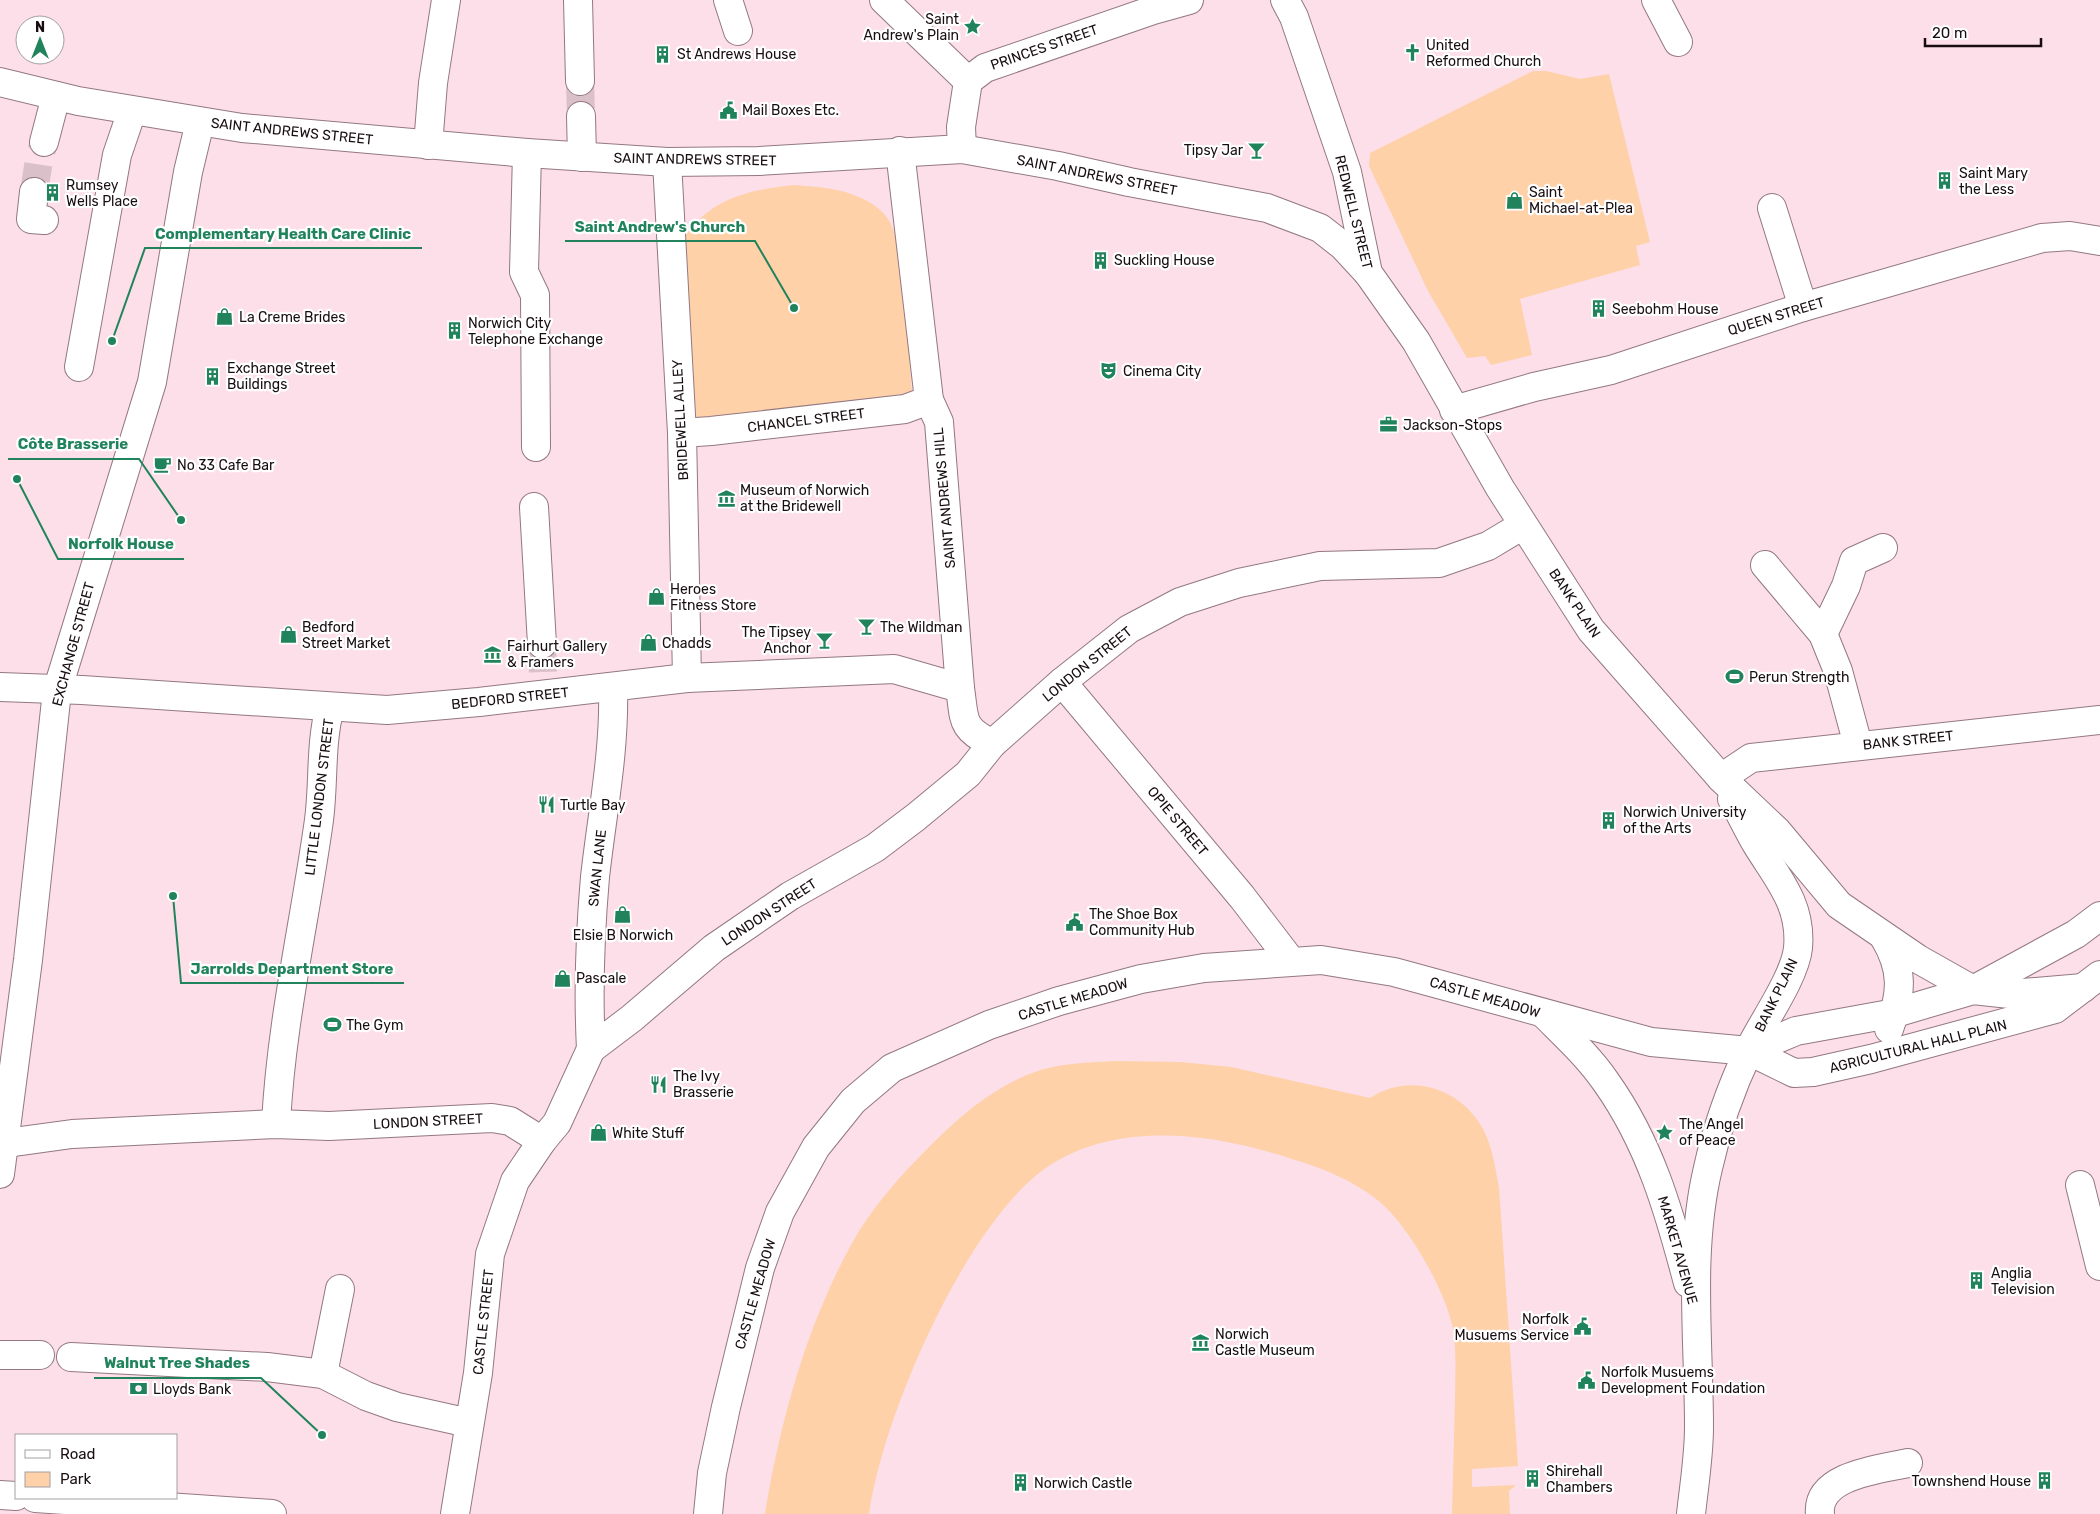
<svg xmlns="http://www.w3.org/2000/svg" width="2100" height="1514" viewBox="0 0 2100 1514" font-family="Rubik,sans-serif">
<rect width="100%" height="100%" fill="#fcdfe8"/>
<g fill="#fed1a9">
<polygon points="1533,71 1546,71 1580,79 1609,74 1650,242 1636,246 1640,265 1520,299 1532,355 1491,365 1485,356 1467,358 1428,291 1369,166 1370,153"/>
<path d="M794,185C817,187 841,188 861,198C871,202 882,210 888,219C907,247 908,354 912,392L905,400L695,422L682,240C710,198 747,190 794,185Z"/>
<path d="M1114,1061L1180,1062L1231,1067L1370,1098C1411,1071 1463,1089 1484,1131C1493,1149 1495,1168 1499,1187L1518,1466L1472,1469V1487L1516,1485L1509,1491L1510,1514H1452C1453,1476 1454,1438 1455,1400C1455,1371 1458,1341 1449,1314C1438,1279 1408,1227 1381,1203C1354,1180 1322,1168 1289,1158C1212,1133 1114,1119 1043,1170C964,1228 882,1418 869,1514H765C780,1422 806,1327 851,1245C871,1208 901,1175 931,1145C960,1116 993,1088 1032,1073C1057,1063 1087,1063 1114,1061Z"/>
</g>
<g fill="none" stroke-linecap="round" stroke-linejoin="round">
<g stroke="#dac0c8" stroke-width="28" stroke-dasharray="28 14" stroke-linecap="butt">
<polyline points="580,81 581,116"/>
<polyline points="34,192 39,160 44,142"/>
<polyline points="542,644 543,675"/>
</g>
<defs>
<g id="minor">
<polyline points="578,0 580,81"/>
<polyline points="728,0 738,31"/>
<polyline points="884,0 968,81"/>
<polyline points="1285,0 1294,17 1347,172 1368,273 1416,341 1500,488 1591,630 1721,778 1777,831 1839,905 1918,959 1973,990"/>
<polyline points="1656,0 1678,42"/>
<polyline points="0,82 78,101 242,128 527,153 667,162 759,161 962,149 1058,166 1129,182 1267,208 1320,228 1343,246 1368,273"/>
<polyline points="581,116 582,157"/>
<polyline points="44,142 56,96"/>
<polyline points="428,145 433,83 446,0"/>
<polyline points="962,149 961,127 968,81 985,68 1153,10 1189,0"/>
<path d="M900,151L929,400L939,422L960,688C965,721 960,727 992,744"/>
<polyline points="527,153 524,272 535,295 536,447"/>
<polyline points="667,162 682,433 687,678"/>
<polyline points="34,192 31,219 44,220"/>
<polyline points="1772,208 1803,307"/>
<polyline points="79,367 117,155 132,111"/>
<polyline points="1454,410 1534,387 1611,370 1803,307 2042,238 2070,236 2100,241"/>
<polyline points="682,433 711,431 905,409 929,400"/>
<polyline points="534,507 542,644"/>
<polyline points="1765,565 1823,634 1838,671 1858,745"/>
<polyline points="1823,634 1846,586 1854,561 1883,548"/>
<polyline points="1062,682 1242,897 1291,961"/>
<polyline points="0,687 82,690 387,710 479,702 687,678 894,669 960,688"/>
<polyline points="1721,778 1751,758 2100,720"/>
<path d="M1884,937C1904,970 1902,993 1889,1029"/>
<polyline points="1973,990 2076,934 2100,916"/>
<path d="M1544,1014C1566,1036 1589,1057 1606,1082C1650,1144 1669,1211 1688,1283"/>
<path d="M591,1049C588,992 590,935 595,877C602,814 615,751 613,687"/>
<polyline points="1749,1051 1796,1031 1895,1013 1973,990 2010,994 2083,988"/>
<path d="M276,1124C281,1022 305,921 319,820C324,782 320,744 330,707"/>
<polyline points="0,1144 72,1134 276,1124 329,1126 492,1118 510,1121 542,1141"/>
<polyline points="0,1174 28,960 57,691 152,382 188,172 200,122"/>
<polyline points="2080,1185 2100,1266"/>
<polyline points="0,1355 40,1355"/>
<polyline points="71,1357 267,1367 323,1374 366,1396 397,1407 469,1423"/>
<polyline points="323,1374 340,1289"/>
<polyline points="0,1495 16,1496"/>
<polyline points="35,1498 272,1514"/>
<polyline points="455,1514 478,1373 490,1254 515,1181 542,1141 557,1123 591,1049 632,1018 714,948 790,896 875,848 916,817 968,774 992,744 1062,682 1129,629 1180,602 1239,583 1320,566 1439,563 1488,546 1523,525"/>
<polyline points="708,1514 712,1473 726,1407 760,1268 780,1212 816,1147 853,1101 892,1068 989,1025 1059,1001 1141,979 1204,968 1321,960 1394,972 1651,1042 1749,1051 1794,1073 1813,1072 1871,1059 2055,1009 2100,975"/>
<path d="M1691,1514C1694,1486 1699,1456 1699,1427C1699,1341 1688,1252 1708,1168C1717,1127 1731,1088 1749,1050C1762,1023 1795,977 1798,948C1802,905 1778,879 1757,845C1748,830 1741,814 1732,799"/>
<path d="M1820,1514C1816,1475 1881,1469 1908,1463"/>
</g>
</defs>
<use href="#minor" stroke="#937881" stroke-width="30"/>
<use href="#minor" stroke="#fff" stroke-width="28"/>
</g>
<defs>
<symbol id="sight-bare" viewBox="-9 -9 18 18"><path d="M0-6L1.8-2.2L6-1.7L2.9 1.2L3.7 5.4L0 3.3L-3.7 5.4L-2.9 1.2L-6-1.7L-1.8-2.2Z" fill="#20835c" stroke="#fff" stroke-width="2.5" paint-order="stroke"/></symbol>
<symbol id="church-bare" viewBox="-9 -9 18 18"><path d="M-1.2-6h2.4v3.5h3.3v2.4h-3.3V6h-2.4V-.1h-3.3v-2.4h3.3Z" fill="#20835c" stroke="#fff" stroke-width="2.5" paint-order="stroke"/></symbol>
<symbol id="building-bare" viewBox="-9 -9 18 18"><path d="M-4-6H4V6H1V3H-1V6H-4ZM-2.5-4.3h1.7v1.8h-1.7ZM.8-4.3h1.7v1.8H.8ZM-2.5-1h1.7V.8h-1.7ZM.8-1h1.7V.8H.8Z" fill="#20835c" stroke="#fff" stroke-width="2.5" paint-order="stroke"/></symbol>
<symbol id="civic-bare" viewBox="-9 -9 18 18"><path d="M-.6-6.5H3V-4.5H.6V-3L4-1V1h2V6H-6V1h2V-1L-.6-3ZM-1.2 2.5V6h2.4V2.5Z" fill="#20835c" stroke="#fff" stroke-width="2.5" paint-order="stroke"/></symbol>
<symbol id="bar-bare" viewBox="-9 -9 18 18"><path d="M-6-5H6L.8 .8V4.5H3.5V6h-7V4.5H-.8V.8Z" fill="#20835c" stroke="#fff" stroke-width="2.5" paint-order="stroke"/></symbol>
<symbol id="shop-bare" viewBox="-9 -9 18 18"><path d="M-5-2.5h2.3a2.7 3.5 0 0 1 5.4 0H5L5.5 6h-11ZM-1.5-2.5h3a1.5 2.3 0 0 0-3 0Z" fill="#20835c" stroke="#fff" stroke-width="2.5" paint-order="stroke"/></symbol>
<symbol id="theatre-bare" viewBox="-9 -9 18 18"><path d="M-5-5.5Q0-4 5-5.5V0Q5 5 0 6Q-5 5-5 0ZM-3.3-2.5H-1v1.5H-3.3ZM1-2.5H3.3v1.5H1ZM-2.8 1Q0 5.5 2.8 1Z" fill="#20835c" stroke="#fff" stroke-width="2.5" paint-order="stroke"/></symbol>
<symbol id="office-bare" viewBox="-9 -9 18 18"><path d="M-6-3h4V-5.5h4V-3h4V5H-6ZM-1-4.5V-3h2v-1.5ZM-6 0V1H6V0Z" fill="#20835c" stroke="#fff" stroke-width="2.5" paint-order="stroke"/></symbol>
<symbol id="cafe-bare" viewBox="-9 -9 18 18"><path d="M-5.5-4.5H6V0H3Q3 3.5 0 3.5H-2.5Q-5.5 3.5-5.5 0ZM3-3.2v2h1.7v-2ZM-6 4.5H4V6H-6Z" fill="#20835c" stroke="#fff" stroke-width="2.5" paint-order="stroke"/></symbol>
<symbol id="museum-bare" viewBox="-9 -9 18 18"><path d="M0-6L6-3V-2H-6V-3ZM-5-1h2V3h-2ZM-1-1h2V3h-2ZM3-1h2V3H3ZM-6 4H6V6H-6Z" fill="#20835c" stroke="#fff" stroke-width="2.5" paint-order="stroke"/></symbol>
<symbol id="stadium-bare" viewBox="-9 -9 18 18"><path d="M0-5a6.5 5 0 1 0 0 10a6.5 5 0 1 0 0-10ZM-3.5-1.8h7v3.6h-7Z" fill="#20835c" stroke="#fff" stroke-width="2.5" paint-order="stroke"/></symbol>
<symbol id="restaurant-bare" viewBox="-9 -9 18 18"><path d="M-5-6h1v4h1v-4h1v4h1v-4h1v5L-1.5 .5V6h-2V.5L-5-1ZM5-6V6H3V1.5H1.5Q1.5-4 5-6Z" fill="#20835c" stroke="#fff" stroke-width="2.5" paint-order="stroke"/></symbol>
<symbol id="bank-bare" viewBox="-9 -9 18 18"><path d="M-6-4H6V4H-6ZM0-2.3a2.3 2.3 0 1 0 0 4.6a2.3 2.3 0 1 0 0-4.6Z" fill="#20835c" stroke="#fff" stroke-width="2.5" paint-order="stroke"/></symbol>
</defs>
<g fill-rule="evenodd">
<use href="#sight-bare" x="960" y="14" width="25" height="25"/>
<use href="#church-bare" x="1400" y="40" width="25" height="25"/>
<use href="#building-bare" x="650" y="42" width="25" height="25"/>
<use href="#civic-bare" x="716" y="98" width="25" height="25"/>
<use href="#bar-bare" x="1244" y="138" width="25" height="25"/>
<use href="#building-bare" x="1932" y="168" width="25" height="25"/>
<use href="#building-bare" x="40" y="180" width="25" height="25"/>
<use href="#shop-bare" x="1502" y="188" width="25" height="25"/>
<use href="#building-bare" x="1088" y="248" width="25" height="25"/>
<use href="#building-bare" x="1586" y="296" width="25" height="25"/>
<use href="#shop-bare" x="212" y="304" width="25" height="25"/>
<use href="#building-bare" x="442" y="318" width="25" height="25"/>
<use href="#theatre-bare" x="1096" y="358" width="25" height="25"/>
<use href="#building-bare" x="200" y="364" width="25" height="25"/>
<use href="#office-bare" x="1376" y="412" width="25" height="25"/>
<use href="#cafe-bare" x="150" y="452" width="25" height="25"/>
<use href="#museum-bare" x="714" y="486" width="25" height="25"/>
<use href="#shop-bare" x="644" y="584" width="25" height="25"/>
<use href="#bar-bare" x="854" y="614" width="25" height="25"/>
<use href="#shop-bare" x="276" y="622" width="25" height="25"/>
<use href="#bar-bare" x="812" y="628" width="25" height="25"/>
<use href="#shop-bare" x="636" y="630" width="25" height="25"/>
<use href="#museum-bare" x="480" y="642" width="25" height="25"/>
<use href="#stadium-bare" x="1722" y="664" width="25" height="25"/>
<use href="#restaurant-bare" x="534" y="792" width="25" height="25"/>
<use href="#building-bare" x="1596" y="808" width="25" height="25"/>
<use href="#shop-bare" x="610" y="902" width="25" height="25"/>
<use href="#civic-bare" x="1062" y="910" width="25" height="25"/>
<use href="#shop-bare" x="550" y="966" width="25" height="25"/>
<use href="#stadium-bare" x="320" y="1012" width="25" height="25"/>
<use href="#restaurant-bare" x="646" y="1072" width="25" height="25"/>
<use href="#sight-bare" x="1652" y="1120" width="25" height="25"/>
<use href="#shop-bare" x="586" y="1120" width="25" height="25"/>
<use href="#building-bare" x="1964" y="1268" width="25" height="25"/>
<use href="#civic-bare" x="1570" y="1314" width="25" height="25"/>
<use href="#museum-bare" x="1188" y="1330" width="25" height="25"/>
<use href="#civic-bare" x="1574" y="1368" width="25" height="25"/>
<use href="#bank-bare" x="126" y="1376" width="25" height="25"/>
<use href="#building-bare" x="1520" y="1466" width="25" height="25"/>
<use href="#building-bare" x="2032" y="1468" width="25" height="25"/>
<use href="#building-bare" x="1008" y="1470" width="25" height="25"/>
</g>
<g text-anchor="middle" stroke-width="4.5" stroke-linejoin="round" paint-order="stroke">
<g font-size="14" fill="#180e12" stroke="#fff" text-anchor="start">
<text x="959" y="24" text-anchor="end">Saint<tspan x="959" dy="16">Andrew's Plain</tspan></text>
<text x="1426" y="50">United<tspan x="1426" dy="16">Reformed Church</tspan></text>
<text x="677" y="59">St Andrews House</text>
<text x="742" y="115">Mail Boxes Etc.</text>
<text x="1243" y="155" text-anchor="end">Tipsy Jar</text>
<text x="1959" y="178">Saint Mary<tspan x="1959" dy="16">the Less</tspan></text>
<text x="66" y="190">Rumsey<tspan x="66" dy="16">Wells Place</tspan></text>
<text x="1529" y="197">Saint<tspan x="1529" dy="16">Michael-at-Plea</tspan></text>
<text x="1114" y="265">Suckling House</text>
<text x="1612" y="314">Seebohm House</text>
<text x="239" y="322">La Creme Brides</text>
<text x="468" y="328">Norwich City<tspan x="468" dy="16">Telephone Exchange</tspan></text>
<text x="227" y="373">Exchange Street<tspan x="227" dy="16">Buildings</tspan></text>
<text x="1123" y="376">Cinema City</text>
<text x="1403" y="430">Jackson-Stops</text>
<text x="177" y="470">No 33 Cafe Bar</text>
<text x="740" y="495">Museum of Norwich<tspan x="740" dy="16">at the Bridewell</tspan></text>
<text x="670" y="594">Heroes<tspan x="670" dy="16">Fitness Store</tspan></text>
<text x="302" y="632">Bedford<tspan x="302" dy="16">Street Market</tspan></text>
<text x="880" y="632">The Wildman</text>
<text x="811" y="637" text-anchor="end">The Tipsey<tspan x="811" dy="16">Anchor</tspan></text>
<text x="662" y="648">Chadds</text>
<text x="507" y="651">Fairhurt Gallery<tspan x="507" dy="16">&amp; Framers</tspan></text>
<text x="1749" y="682">Perun Strength</text>
<text x="560" y="810">Turtle Bay</text>
<text x="1623" y="817">Norwich University<tspan x="1623" dy="16">of the Arts</tspan></text>
<text x="1089" y="919">The Shoe Box<tspan x="1089" dy="16">Community Hub</tspan></text>
<text x="623" y="940" text-anchor="middle">Elsie B Norwich</text>
<text x="576" y="983">Pascale</text>
<text x="346" y="1030">The Gym</text>
<text x="673" y="1081">The Ivy<tspan x="673" dy="16">Brasserie</tspan></text>
<text x="1679" y="1129">The Angel<tspan x="1679" dy="16">of Peace</tspan></text>
<text x="612" y="1138">White Stuff</text>
<text x="1991" y="1278">Anglia<tspan x="1991" dy="16">Television</tspan></text>
<text x="1569" y="1324" text-anchor="end">Norfolk<tspan x="1569" dy="16">Musuems Service</tspan></text>
<text x="1215" y="1339">Norwich<tspan x="1215" dy="16">Castle Museum</tspan></text>
<text x="1601" y="1377">Norfolk Musuems<tspan x="1601" dy="16">Development Foundation</tspan></text>
<text x="153" y="1394">Lloyds Bank</text>
<text x="1546" y="1476">Shirehall<tspan x="1546" dy="16">Chambers</tspan></text>
<text x="2031" y="1486" text-anchor="end">Townshend House</text>
<text x="1034" y="1488">Norwich Castle</text>
</g>
<g font-size="14" fill="#180e12" stroke="#fff">
<text transform="translate(1044 47) rotate(-19)" y="5">PRINCES STREET</text>
<text transform="translate(292 131) rotate(6)" y="5">SAINT ANDREWS STREET</text>
<text transform="translate(695 159) rotate(1)" y="5">SAINT ANDREWS STREET</text>
<text transform="translate(1097 175) rotate(11)" y="5">SAINT ANDREWS STREET</text>
<text transform="translate(1354 212) rotate(76)" y="5">REDWELL STREET</text>
<text transform="translate(1776 316) rotate(-17)" y="5">QUEEN STREET</text>
<text transform="translate(680 420) rotate(-93)" y="5">BRIDEWELL ALLEY</text>
<text transform="translate(806 420) rotate(-7)" y="5">CHANCEL STREET</text>
<text transform="translate(944 498) rotate(-95)" y="5">SAINT ANDREWS HILL</text>
<text transform="translate(1575 603) rotate(56)" y="5">BANK PLAIN</text>
<text transform="translate(73 644) rotate(-75)" y="5">EXCHANGE STREET</text>
<text transform="translate(1087 664) rotate(-39)" y="5">LONDON STREET</text>
<text transform="translate(510 698) rotate(-6)" y="5">BEDFORD STREET</text>
<text transform="translate(1908 740) rotate(-6)" y="5">BANK STREET</text>
<text transform="translate(319 797) rotate(-83)" y="5">LITTLE LONDON STREET</text>
<text transform="translate(1178 821) rotate(50)" y="5">OPIE STREET</text>
<text transform="translate(597 868) rotate(-84)" y="5">SWAN LANE</text>
<text transform="translate(769 912) rotate(-33)" y="5">LONDON STREET</text>
<text transform="translate(1776 995) rotate(-64)" y="5">BANK PLAIN</text>
<text transform="translate(1485 997) rotate(16)" y="5">CASTLE MEADOW</text>
<text transform="translate(1073 999) rotate(-17)" y="5">CASTLE MEADOW</text>
<text transform="translate(1918 1046) rotate(-14)" y="5">AGRICULTURAL HALL PLAIN</text>
<text transform="translate(428 1121) rotate(-3)" y="5">LONDON STREET</text>
<text transform="translate(1678 1250) rotate(74)" y="5">MARKET AVENUE</text>
<text transform="translate(755 1294) rotate(-74)" y="5">CASTLE MEADOW</text>
<text transform="translate(483 1322) rotate(-84)" y="5">CASTLE STREET</text>
</g>
</g>
<path fill="none" stroke="#20835c" stroke-width="2" d="M794 308L755 241H565M112 341L145 248H422M181 520L139 459H8M17 479L58 559H184M173 896L181 983H404M322 1435L261 1378H94"/>
<g fill="#20835c" stroke="#fff" stroke-width="2">
<circle cx="794" cy="308" r="5"/>
<circle cx="112" cy="341" r="5"/>
<circle cx="181" cy="520" r="5"/>
<circle cx="17" cy="479" r="5"/>
<circle cx="173" cy="896" r="5"/>
<circle cx="322" cy="1435" r="5"/>
</g>
<g font-size="15" text-anchor="middle" font-weight="bold" fill="#20835c" stroke="#fff" stroke-width="4.5" stroke-linejoin="round" paint-order="stroke">
<text x="660" y="232">Saint Andrew's Church</text>
<text x="283" y="239">Complementary Health Care Clinic</text>
<text x="73" y="449">Côte Brasserie</text>
<text x="121" y="549">Norfolk House</text>
<text x="292" y="974">Jarrolds Department Store</text>
<text x="177" y="1368">Walnut Tree Shades</text>
</g>
<rect x="15" y="1434" width="162" height="65" fill="#ffffff" stroke="#a39fa0"/>
<rect x="25" y="1450" width="25" height="8" fill="#ffffff" stroke="#a39fa0"/>
<text x="60" y="1459" font-size="15" fill="#180e12">Road</text>
<rect x="25" y="1472" width="25" height="15" fill="#fed1a9" stroke="#a39fa0"/>
<text x="60" y="1484" font-size="15" fill="#180e12">Park</text>
<g transform="translate(40 40)"><circle r="24" fill="#ffffff" stroke="#a39fa0"/>
<path d="M0-4L9 19L0 12L-9 19Z" fill="#20835c"/>
<text y="-8" font-size="14" font-weight="bold" text-anchor="middle" fill="#180e12">N</text>
</g>
<path d="M1925 38v8h116v-8" fill="none" stroke="#180e12" stroke-width="2.5"/>
<text x="1932" y="38" font-size="15" fill="#180e12" stroke="#ffffff" stroke-width="4" paint-order="stroke">20 m</text>
</svg>
